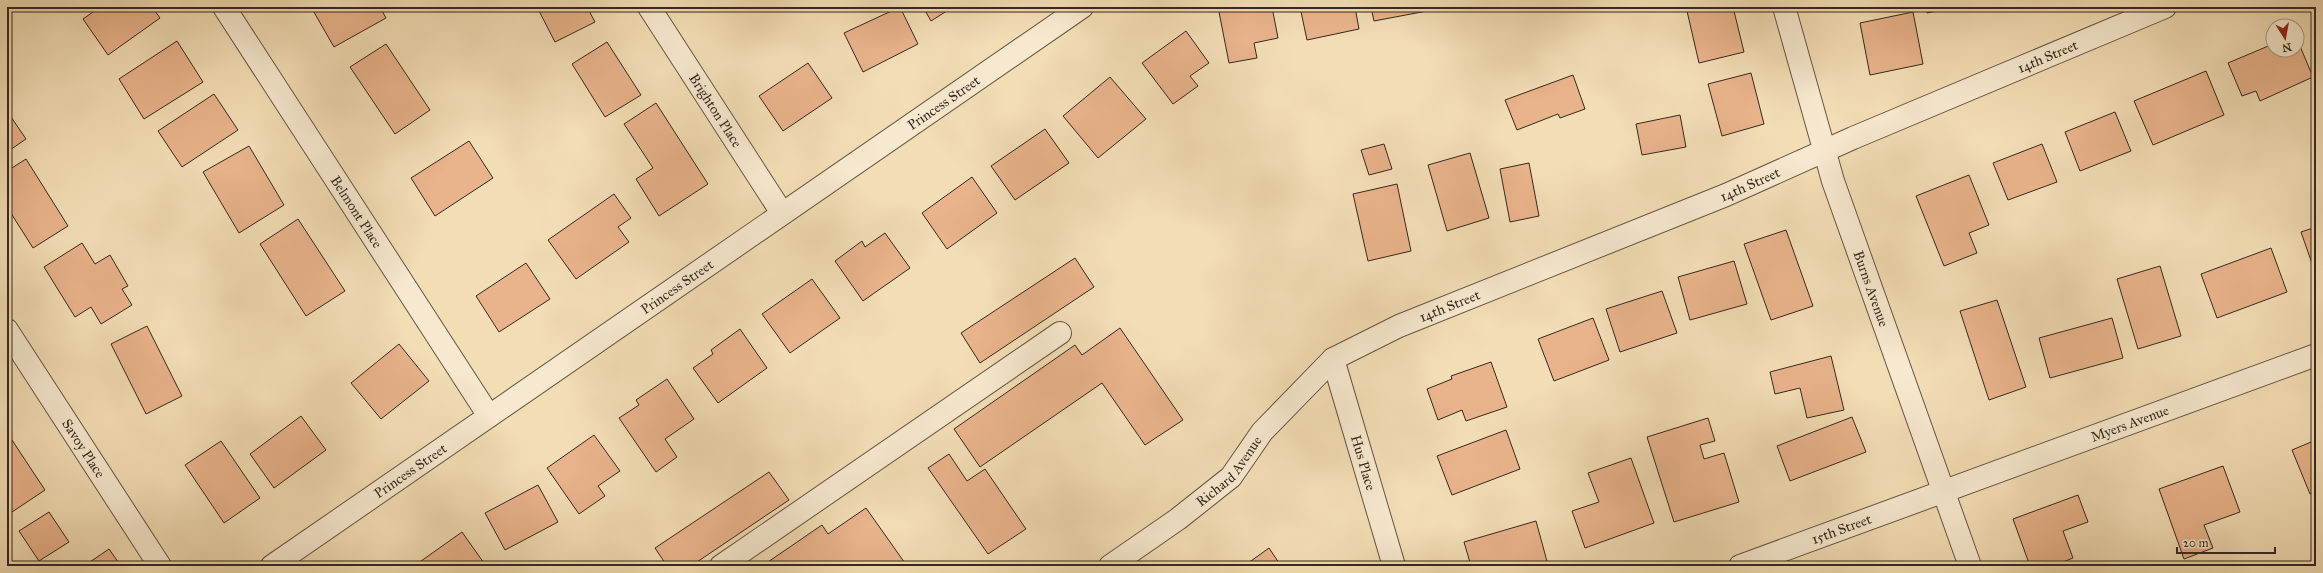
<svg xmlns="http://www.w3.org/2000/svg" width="2323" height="573" viewBox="0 0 2323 573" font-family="'IM FELL Great Primer',serif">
<rect width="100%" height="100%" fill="#f3ddb5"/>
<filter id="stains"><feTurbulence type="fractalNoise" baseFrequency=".005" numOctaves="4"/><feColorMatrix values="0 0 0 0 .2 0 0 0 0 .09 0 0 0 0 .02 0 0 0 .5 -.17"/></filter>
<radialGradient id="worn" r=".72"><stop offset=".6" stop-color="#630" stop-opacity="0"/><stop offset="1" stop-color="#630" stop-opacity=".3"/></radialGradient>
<g fill="#e9b38b" stroke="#36281f">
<polygon points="100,7 152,7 160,18 108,55 83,19"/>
<polygon points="311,7 380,7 386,18 334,47"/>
<polygon points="537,7 587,7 595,22 555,42"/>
<polygon points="900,7 918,44 863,72 844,33"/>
<polygon points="923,7 953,7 931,21"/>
<polygon points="1218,7 1272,7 1278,38 1254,43 1257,58 1229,63"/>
<polygon points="1300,7 1355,7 1359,29 1307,40"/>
<polygon points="1371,7 1427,7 1427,11 1374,21"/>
<polygon points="1703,7 1733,7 1744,52 1699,63 1687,11"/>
<polygon points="1926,7 1957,7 1927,13"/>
<polygon points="1913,12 1923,64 1870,75 1860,23"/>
<polygon points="1186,31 1209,63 1190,76 1198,86 1173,104 1142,63"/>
<polygon points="2297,39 2313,77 2260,101 2256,91 2242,96 2228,63 2273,44 2273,50 2297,50"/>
<polygon points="177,41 203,82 144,119 119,79"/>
<polygon points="607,42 641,95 605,117 572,64"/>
<polygon points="386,44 430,110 395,134 350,67"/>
<polygon points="808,63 832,98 783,131 759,96"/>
<polygon points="2206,71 2224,115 2153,145 2134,101"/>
<polygon points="1751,73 1764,124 1722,136 1708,84"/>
<polygon points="1573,75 1585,109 1560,118 1558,114 1517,130 1505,100"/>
<polygon points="1110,77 1146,119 1098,158 1063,116"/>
<polygon points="214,94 238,130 182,167 158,131"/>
<polygon points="656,103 708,184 659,216 636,179 653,168 624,124"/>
<polygon points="7,111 26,139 7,152"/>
<polygon points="2115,112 2131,151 2080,171 2065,132"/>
<polygon points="1680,115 1686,147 1642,155 1636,124"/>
<polygon points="1045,129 1069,163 1015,200 991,166"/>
<polygon points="469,141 493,178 435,216 411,178"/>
<polygon points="1384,144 1392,169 1369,175 1361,150"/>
<polygon points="2042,144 2057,182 2008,200 1993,163"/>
<polygon points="249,146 284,205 239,233 203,172"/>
<polygon points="1470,153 1489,218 1447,231 1428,165"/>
<polygon points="26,159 68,226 33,248 7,207 7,171"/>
<polygon points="1529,163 1539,216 1510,222 1500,169"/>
<polygon points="1969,175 1989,225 1969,233 1977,253 1944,266 1916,196"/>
<polygon points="972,177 997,213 947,249 922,213"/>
<polygon points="1397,184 1411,251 1368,261 1353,194"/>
<polygon points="614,194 631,218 618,227 629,242 576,279 548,240"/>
<polygon points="298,219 345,291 306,316 260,244"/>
<polygon points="2316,227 2316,275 2301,232"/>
<polygon points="1786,230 1813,306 1771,320 1744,244"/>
<polygon points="885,233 910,268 863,301 835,261 862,241 865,247"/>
<polygon points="82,243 95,264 110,255 128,286 122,289 132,305 101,324 91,307 75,317 44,267"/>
<polygon points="2271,248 2287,292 2217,318 2201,274"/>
<polygon points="1075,258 1094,287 980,363 961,333"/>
<polygon points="1734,261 1747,304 1690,320 1678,277"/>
<polygon points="526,263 550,299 499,332 476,296"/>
<polygon points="2160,266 2181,336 2138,349 2117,279"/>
<polygon points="812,279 840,318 790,353 762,314"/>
<polygon points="1662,291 1677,333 1620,352 1606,309"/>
<polygon points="1997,300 2026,387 1989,400 1960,311"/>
<polygon points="1593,318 1609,360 1554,381 1538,339"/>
<polygon points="2112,318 2123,358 2050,378 2039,338"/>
<polygon points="147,326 182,396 146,414 111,344"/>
<polygon points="1120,328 1183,420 1145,445 1102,383 980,467 954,429 1075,345 1082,355"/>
<polygon points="740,329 767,368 718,403 693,368 713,354 711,350"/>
<polygon points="399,344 429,381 381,419 351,383"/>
<polygon points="1831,356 1844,410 1807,418 1800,388 1775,394 1770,372"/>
<polygon points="1491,362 1507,407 1466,421 1462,410 1438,420 1427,389 1452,379 1451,376"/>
<polygon points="667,379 694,419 665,439 677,457 656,472 619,418 639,405 636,400"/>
<polygon points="301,416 326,450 274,488 250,454"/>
<polygon points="1852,417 1866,452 1790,481 1777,446"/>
<polygon points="1708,418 1715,441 1700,445 1704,459 1724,453 1739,502 1674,522 1647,437"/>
<polygon points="1506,430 1520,469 1452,495 1437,456"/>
<polygon points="594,435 620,471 598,486 605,496 579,514 547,468"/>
<polygon points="12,440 45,490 9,514 7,510 7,444"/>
<polygon points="2316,440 2316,492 2310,494 2292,450"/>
<polygon points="221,441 260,498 224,523 185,465"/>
<polygon points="949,454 967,481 985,469 1026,529 988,554 928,468"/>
<polygon points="1631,458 1654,523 1585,548 1572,511 1599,502 1588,473"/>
<polygon points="2223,466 2240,512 2204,525 2213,548 2184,559 2159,489"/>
<polygon points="769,472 789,500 691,566 667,566 655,548"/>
<polygon points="538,485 558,522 505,550 485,513"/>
<polygon points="2078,495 2088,522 2063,531 2073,558 2053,566 2030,566 2013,519"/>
<polygon points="866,508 907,566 851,566 849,563 844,566 762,566 822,525 828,534"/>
<polygon points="49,512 69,542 39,561 19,531"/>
<polygon points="1536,521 1548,565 1471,566 1464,542"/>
<polygon points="462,532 486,566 414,566"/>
<polygon points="1269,548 1281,566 1244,566"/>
<polygon points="109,549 121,566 84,566"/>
</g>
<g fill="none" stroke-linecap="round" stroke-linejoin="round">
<defs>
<g id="minor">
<path id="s1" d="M224,7L489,416"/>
<path id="s2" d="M649,7L782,213"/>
<path id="s3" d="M1784,7L1833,181L1970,566"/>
<path id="s4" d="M7,330L160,566"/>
<path id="s5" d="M1333,359L1394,566"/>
<path id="s6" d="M272,566L1082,7"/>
<polyline points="721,566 1060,333"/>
<path id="s7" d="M1110,566L1178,519L1231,477L1262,432L1333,359L1399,326L1726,195L1853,138L2165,7"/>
<path id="s8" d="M1740,566L2316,355"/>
</g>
</defs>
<use href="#minor" stroke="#655544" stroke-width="24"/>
<use href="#minor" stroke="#f7e9cf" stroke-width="22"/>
</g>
<g text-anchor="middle" stroke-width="4" stroke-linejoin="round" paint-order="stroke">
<g font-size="14" fill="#36281f" stroke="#f7e9cf">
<text dy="5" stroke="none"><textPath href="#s7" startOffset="1083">14th Street</textPath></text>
<text dy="5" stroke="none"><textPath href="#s6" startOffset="816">Princess Street</textPath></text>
<text dy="5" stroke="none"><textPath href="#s2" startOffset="123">Brighton Place</textPath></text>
<text dy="5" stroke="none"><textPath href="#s7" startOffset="759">14th Street</textPath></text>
<text dy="5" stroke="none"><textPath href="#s1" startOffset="244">Belmont Place</textPath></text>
<text dy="5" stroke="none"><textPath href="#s6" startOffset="492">Princess Street</textPath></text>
<text dy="5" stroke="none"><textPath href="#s3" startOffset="295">Burns Avenue</textPath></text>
<text dy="5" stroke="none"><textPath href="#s7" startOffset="435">14th Street</textPath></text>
<text dy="5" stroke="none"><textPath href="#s8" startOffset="415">Myers Avenue</textPath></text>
<text dy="5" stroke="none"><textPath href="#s4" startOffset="141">Savoy Place</textPath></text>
<text dy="5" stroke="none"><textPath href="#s5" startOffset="108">Hus Place</textPath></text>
<text dy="5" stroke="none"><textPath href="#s6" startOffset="168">Princess Street</textPath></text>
<text dy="5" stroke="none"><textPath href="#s7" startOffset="153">Richard Avenue</textPath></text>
<text dy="5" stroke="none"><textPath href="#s8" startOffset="108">15th Street</textPath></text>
</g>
</g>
<rect width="2323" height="573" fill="none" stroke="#f3ddb5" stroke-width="24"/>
<rect x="8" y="8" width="2307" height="557" fill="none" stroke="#36281f" stroke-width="2"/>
<rect x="12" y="12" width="2299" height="549" fill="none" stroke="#36281f"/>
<g transform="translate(2285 38) rotate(169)"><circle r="19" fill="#f7e9cf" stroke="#aa9c89"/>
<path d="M0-3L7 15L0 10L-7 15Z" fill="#8f2418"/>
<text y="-6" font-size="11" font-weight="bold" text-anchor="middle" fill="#36281f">N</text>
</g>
<path d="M2177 547v6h98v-6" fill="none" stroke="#36281f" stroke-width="2"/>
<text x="2183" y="547" font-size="12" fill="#36281f" stroke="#f7e9cf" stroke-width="3" paint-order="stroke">20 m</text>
<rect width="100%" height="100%" filter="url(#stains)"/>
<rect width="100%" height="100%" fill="url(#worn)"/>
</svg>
